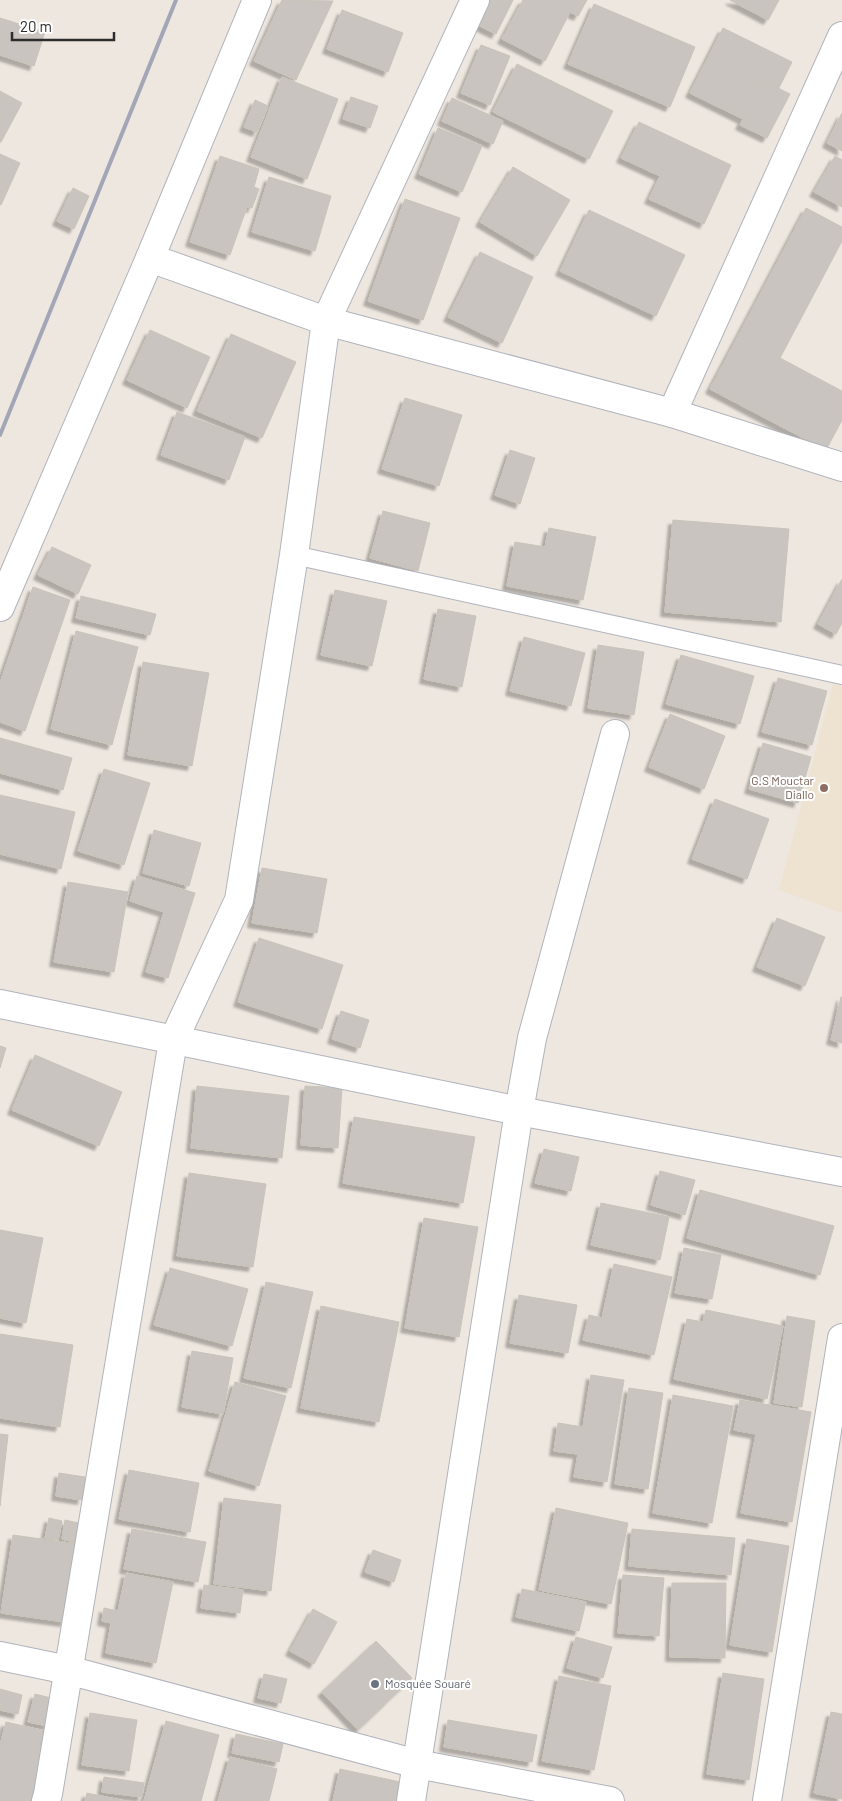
<svg xmlns="http://www.w3.org/2000/svg" width="842" height="1801" viewBox="0 0 842 1801" font-family="Barlow,sans-serif">
<defs>
<filter id="shadow"><feDropShadow dx="-4.5" dy="4.5" stdDeviation="1" flood-color="#0004"/></filter>
</defs>
<rect width="100%" height="100%" fill="#eee7e0"/>
<polygon fill="#eee3d0" points="833,684 842,686 842,913 779,890"/>
<g fill="#c9c4bf" stroke="#c9c3b9" filter="url(#shadow)">
<polygon points="282,0 333,1 296,80 254,61"/>
<polygon points="490,0 513,0 496,34 478,25"/>
<polygon points="523,0 587,0 578,16 570,12 545,61 502,39"/>
<polygon points="730,0 779,0 768,20"/>
<polygon points="594,4 695,47 670,107 568,64"/>
<polygon points="342,10 403,33 388,72 327,49"/>
<polygon points="0,18 45,32 34,66 0,55"/>
<polygon points="723,28 792,62 759,127 690,93"/>
<polygon points="481,45 510,56 490,105 461,93"/>
<polygon points="517,64 613,111 589,159 493,112"/>
<polygon points="282,77 338,99 307,179 251,157"/>
<polygon points="762,80 790,94 767,138 740,125"/>
<polygon points="0,91 22,103 1,142 0,142"/>
<polygon points="351,97 378,106 370,128 343,119"/>
<polygon points="452,98 503,121 493,144 442,121"/>
<polygon points="255,100 268,106 257,132 244,127"/>
<polygon points="842,113 842,151 827,143"/>
<polygon points="639,122 731,165 704,224 649,199 660,176 621,158"/>
<polygon points="438,128 482,146 462,192 419,174"/>
<polygon points="0,154 20,163 1,205 0,204"/>
<polygon points="220,156 259,169 254,187 259,189 252,208 247,207 230,255 190,242"/>
<polygon points="835,156 842,160 842,207 814,192"/>
<polygon points="513,167 570,200 537,256 480,222"/>
<polygon points="269,177 331,196 315,251 252,232"/>
<polygon points="73,188 89,196 74,229 57,221"/>
<polygon points="405,199 460,218 423,320 368,301"/>
<polygon points="806,208 842,227 842,241 780,358 842,391 842,420 826,450 710,389"/>
<polygon points="589,210 685,255 656,316 560,271"/>
<polygon points="480,252 533,277 502,343 448,317"/>
<polygon points="150,330 210,357 187,408 127,380"/>
<polygon points="231,334 296,362 262,438 197,411"/>
<polygon points="405,398 462,415 439,486 382,469"/>
<polygon points="177,412 245,437 229,480 161,455"/>
<polygon points="510,450 535,458 520,504 495,495"/>
<polygon points="383,511 430,523 418,571 370,558"/>
<polygon points="673,520 789,529 781,622 665,612"/>
<polygon points="549,528 596,537 583,600 507,586 515,542 545,547"/>
<polygon points="52,547 91,565 78,594 38,575"/>
<polygon points="842,579 842,623 836,634 818,624"/>
<polygon points="33,587 70,600 25,731 0,722 0,683"/>
<polygon points="335,590 387,601 372,666 321,655"/>
<polygon points="81,596 156,614 150,635 76,618"/>
<polygon points="438,609 476,616 462,687 424,679"/>
<polygon points="76,631 138,647 112,745 51,729"/>
<polygon points="524,637 585,653 571,706 510,691"/>
<polygon points="598,645 644,652 634,715 588,708"/>
<polygon points="681,655 754,676 740,724 666,704"/>
<polygon points="143,662 209,673 192,766 128,755"/>
<polygon points="778,678 827,691 812,745 762,732"/>
<polygon points="670,714 725,736 704,789 649,767"/>
<polygon points="0,738 72,758 63,790 0,773"/>
<polygon points="763,743 811,757 798,803 749,789"/>
<polygon points="104,769 150,783 124,865 78,851"/>
<polygon points="0,795 75,812 61,869 0,854"/>
<polygon points="715,799 769,819 747,879 692,859"/>
<polygon points="154,830 201,843 189,886 143,873"/>
<polygon points="262,868 327,879 317,933 252,923"/>
<polygon points="137,876 195,893 168,978 146,972 164,912 130,901"/>
<polygon points="68,882 128,892 114,972 54,962"/>
<polygon points="777,918 825,937 805,986 757,967"/>
<polygon points="259,938 343,965 322,1029 238,1002"/>
<polygon points="841,997 842,997 842,1043 831,1040"/>
<polygon points="341,1011 369,1020 360,1048 332,1039"/>
<polygon points="0,1046 6,1048 0,1068"/>
<polygon points="35,1055 122,1092 99,1146 12,1110"/>
<polygon points="197,1086 289,1096 282,1158 191,1148"/>
<polygon points="305,1086 342,1088 338,1148 301,1145"/>
<polygon points="354,1117 475,1137 463,1203 343,1183"/>
<polygon points="544,1149 579,1157 571,1191 535,1183"/>
<polygon points="660,1171 695,1180 685,1215 651,1205"/>
<polygon points="189,1173 266,1184 253,1267 177,1256"/>
<polygon points="700,1190 834,1226 820,1275 687,1238"/>
<polygon points="601,1203 669,1217 660,1260 591,1245"/>
<polygon points="424,1218 478,1227 459,1337 405,1328"/>
<polygon points="0,1230 43,1238 26,1323 0,1318"/>
<polygon points="684,1248 721,1255 712,1299 675,1293"/>
<polygon points="614,1264 672,1277 654,1355 583,1340 589,1315 602,1318"/>
<polygon points="170,1268 248,1289 232,1346 154,1325"/>
<polygon points="266,1282 313,1292 291,1388 244,1378"/>
<polygon points="519,1295 577,1305 568,1353 510,1343"/>
<polygon points="321,1306 399,1322 379,1422 301,1408"/>
<polygon points="706,1310 783,1326 767,1399 674,1379 687,1319 703,1322"/>
<polygon points="787,1316 815,1321 802,1407 774,1403"/>
<polygon points="0,1334 73,1345 60,1427 0,1418"/>
<polygon points="192,1351 233,1358 223,1414 182,1407"/>
<polygon points="591,1375 624,1380 607,1482 574,1477 578,1454 554,1451 558,1423 583,1427"/>
<polygon points="235,1382 286,1396 259,1486 209,1471"/>
<polygon points="629,1388 663,1393 648,1489 615,1484"/>
<polygon points="673,1395 733,1406 712,1523 653,1513"/>
<polygon points="740,1400 811,1412 792,1522 741,1513 756,1434 734,1430"/>
<polygon points="0,1434 8,1435 0,1506"/>
<polygon points="129,1470 199,1483 190,1532 119,1519"/>
<polygon points="59,1473 85,1477 82,1500 56,1496"/>
<polygon points="224,1498 281,1505 271,1591 214,1584"/>
<polygon points="556,1508 628,1523 611,1604 539,1590"/>
<polygon points="49,1518 62,1521 58,1540 45,1538"/>
<polygon points="65,1520 83,1524 79,1543 62,1539"/>
<polygon points="132,1529 206,1542 198,1582 124,1569"/>
<polygon points="632,1529 735,1538 731,1575 629,1566"/>
<polygon points="13,1535 77,1544 65,1622 1,1613"/>
<polygon points="747,1539 789,1546 772,1652 730,1645"/>
<polygon points="373,1550 401,1560 394,1582 365,1572"/>
<polygon points="126,1573 173,1582 156,1663 106,1653 111,1623 102,1621 104,1608 118,1611"/>
<polygon points="623,1575 664,1578 659,1636 618,1633"/>
<polygon points="672,1583 726,1583 725,1658 670,1657"/>
<polygon points="204,1585 243,1590 240,1613 201,1608"/>
<polygon points="522,1589 586,1602 579,1631 516,1617"/>
<polygon points="313,1609 337,1622 314,1664 290,1651"/>
<polygon points="576,1637 612,1647 603,1678 567,1668"/>
<polygon points="376,1641 412,1678 358,1730 322,1692"/>
<polygon points="723,1673 764,1679 749,1780 707,1774"/>
<polygon points="264,1674 287,1679 281,1703 258,1698"/>
<polygon points="559,1676 611,1686 594,1770 542,1761"/>
<polygon points="0,1689 22,1695 18,1714 0,1710"/>
<polygon points="35,1694 55,1699 48,1726 28,1722"/>
<polygon points="831,1712 842,1714 842,1799 814,1793"/>
<polygon points="90,1713 137,1720 129,1771 82,1765"/>
<polygon points="448,1720 537,1735 532,1762 444,1747"/>
<polygon points="166,1721 219,1735 201,1801 144,1801"/>
<polygon points="6,1722 54,1733 37,1801 0,1801 0,1746"/>
<polygon points="236,1734 283,1744 279,1762 232,1753"/>
<polygon points="230,1757 277,1769 269,1801 218,1801"/>
<polygon points="340,1769 405,1783 401,1801 333,1801"/>
<polygon points="104,1777 144,1783 142,1797 102,1792"/>
<polygon points="87,1793 125,1801 85,1801"/>
</g>
<g fill="none" stroke-linecap="round" stroke-linejoin="round">
<defs>
<polyline id="service" points="294,555 842,675"/>
<g id="minor">
<polyline points="150,258 326,321 672,413 842,467"/>
<polyline points="672,413 842,36"/>
<polyline points="0,607 150,258 257,0"/>
<polyline points="0,1004 519,1111 842,1172"/>
<polyline points="0,1656 68,1670 417,1764 610,1801"/>
<polyline points="46,1801 48,1794 173,1041 239,900 294,555 326,321 475,0"/>
<polyline points="411,1801 519,1111 532,1038 615,734"/>
<polyline points="767,1801 842,1338"/>
</g>
</defs>
<use href="#service" stroke="#b0b3bc" stroke-width="20"/>
<use href="#minor" stroke="#b0b3bc" stroke-width="30"/>
<use href="#service" stroke="#fff" stroke-width="18"/>
<use href="#minor" stroke="#fff" stroke-width="28"/>
<polyline stroke="#a2a6b6" stroke-width="4" points="0,435 176,0"/>
</g>
<circle fill="#8d6e63" stroke="#fff" stroke-width="2" cx="824" cy="788" r="5"/>
<circle fill="#6b7280" stroke="#fff" stroke-width="2" cx="375" cy="1684" r="5"/>
<g text-anchor="middle" stroke-width="4" stroke-linejoin="round" paint-order="stroke">
<g font-size="12" fill="#785e54" stroke="#fff" text-anchor="end">
<text x="814" y="785">G.S Mouctar<tspan x="814" dy="14">Diallo</tspan></text>
</g>
<g font-size="12" fill="#5b616d" stroke="#fff" text-anchor="start">
<text x="385" y="1688">Mosquée Souaré</text>
</g>
</g>
<path d="M12 32v8h102v-8" fill="none" stroke="#2d2d2d" stroke-width="2.5"/>
<text x="20" y="32" font-size="15" fill="#2d2d2d" stroke="#ffffff" stroke-width="4" paint-order="stroke">20 m</text>
</svg>
